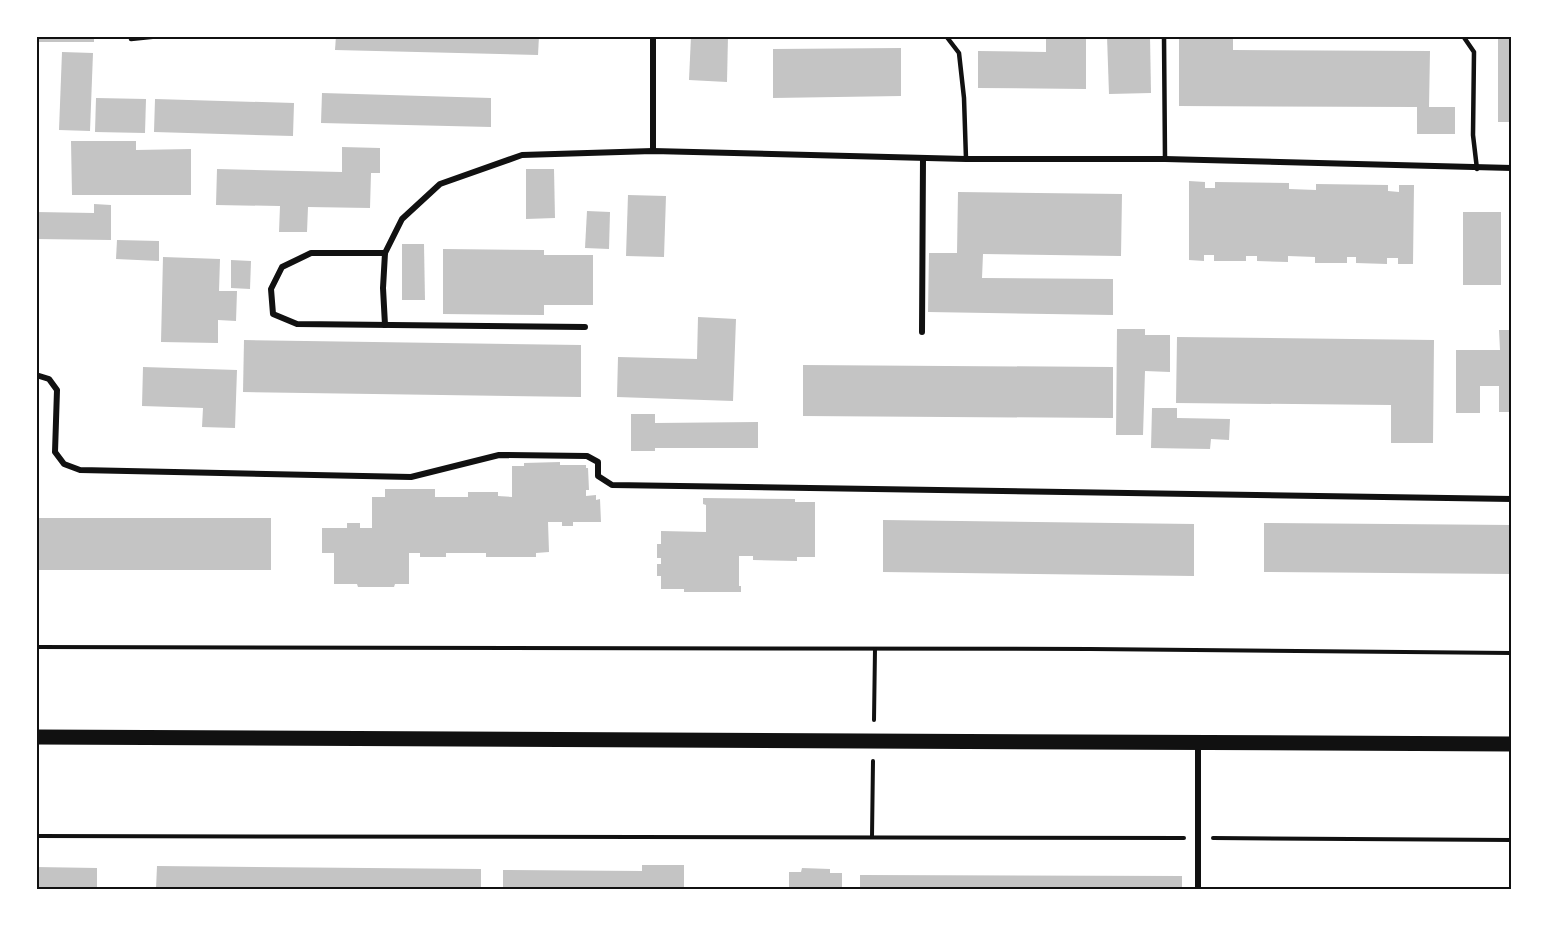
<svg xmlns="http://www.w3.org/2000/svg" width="1548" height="925" viewBox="0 0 1548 925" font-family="Cabin,sans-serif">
<rect width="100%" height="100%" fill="#fff"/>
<g fill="#c4c4c4">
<rect x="36" y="36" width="58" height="6"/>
<polygon points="336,36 539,36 538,55 335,50"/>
<polygon points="691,36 728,36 727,82 689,80"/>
<polygon points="1046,36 1086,36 1086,89 978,88 978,51 1046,52"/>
<polygon points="1107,36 1150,36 1151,93 1109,94"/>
<polygon points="1179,36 1233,36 1233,50 1430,51 1429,107 1455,107 1455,134 1417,134 1417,107 1179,106"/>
<rect x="1498" y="36" width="14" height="86"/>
<polygon points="901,48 901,96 773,98 773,49"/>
<polygon points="62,52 93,53 90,131 59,130"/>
<polygon points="322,93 491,98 491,127 321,123"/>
<polygon points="96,98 146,99 145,133 95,132"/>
<polygon points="155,99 294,103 293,136 154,132"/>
<polygon points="71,141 136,141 136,150 191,149 191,195 72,195"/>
<polygon points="342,147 380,148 380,173 371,173 370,208 308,207 307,232 279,232 280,206 216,205 217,169 342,172"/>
<polygon points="526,169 554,169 555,218 526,219"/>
<polygon points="1189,181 1205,182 1205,188 1215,188 1215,182 1289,183 1289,189 1316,190 1316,184 1388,185 1388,191 1399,192 1399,185 1414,185 1413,264 1398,264 1398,258 1387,258 1387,264 1356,263 1356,257 1347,257 1347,263 1315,263 1315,257 1288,256 1288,262 1257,261 1257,256 1246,256 1246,261 1214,261 1214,255 1204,255 1204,261 1189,260"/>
<polygon points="958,192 1122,194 1121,256 983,254 982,278 1113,279 1113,315 928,312 929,253 957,253"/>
<polygon points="628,195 666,196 664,257 626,256"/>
<polygon points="94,204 111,205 111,240 36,239 36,212 94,213"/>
<polygon points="587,211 610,212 609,249 585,248"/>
<rect x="1463" y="212" width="38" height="73"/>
<polygon points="117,240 159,241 159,261 116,259"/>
<polygon points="402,244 424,244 425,300 402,300"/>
<polygon points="443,249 544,250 544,255 593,255 593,305 544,305 544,315 443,314"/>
<polygon points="163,257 220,259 219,291 237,291 236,321 218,320 218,343 161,342"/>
<polygon points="231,260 251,261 250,289 231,288"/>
<polygon points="698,317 736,319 733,401 617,397 618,357 697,359"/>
<polygon points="1117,329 1145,329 1145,335 1170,335 1170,372 1145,371 1143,435 1116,435"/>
<polygon points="1499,330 1512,330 1512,412 1499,412 1499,386 1480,386 1480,413 1456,413 1456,350 1500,350"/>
<polygon points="1177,337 1434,340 1433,443 1391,443 1391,405 1176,403"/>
<polygon points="244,340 581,345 581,397 243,392"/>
<polygon points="803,365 1113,367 1113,418 803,416"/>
<polygon points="143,367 237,370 235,428 202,427 203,408 142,406"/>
<polygon points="1152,408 1177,408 1177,418 1230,419 1229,440 1211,439 1210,449 1151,448"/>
<polygon points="631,414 655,414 655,423 758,422 758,448 655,448 655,451 631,451"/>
<polygon points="560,462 560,465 586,465 586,468 588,468 589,490 586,490 586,496 596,495 596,500 600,499 601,522 573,522 573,526 562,526 562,522 548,522 549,552 536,553 536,557 486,557 486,553 446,553 446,557 420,557 420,553 409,553 409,584 395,584 394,587 358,587 357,584 334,584 334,553 322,553 322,528 347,528 347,523 360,523 360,528 372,528 372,497 385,497 385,489 435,489 435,497 468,497 468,492 498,492 498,496 512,497 512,466 524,466 524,463"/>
<polygon points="703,498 795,499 795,502 815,502 815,557 797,557 797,561 753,560 753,556 739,556 739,586 741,586 741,592 684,592 684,589 661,589 661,576 657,576 657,564 661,564 661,558 657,558 657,544 661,544 661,531 706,532 706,505 703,504"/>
<rect x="36" y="518" width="235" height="52"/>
<polygon points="883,520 1194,524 1194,576 883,572"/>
<polygon points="1264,523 1512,525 1512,574 1264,572"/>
<polygon points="642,865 684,865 684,889 503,889 503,870 642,871"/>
<polygon points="157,866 481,869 481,889 156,889"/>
<polygon points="36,867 97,868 97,889 36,889"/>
<polygon points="802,868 830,869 830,873 842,873 842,889 789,889 789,872 801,872"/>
<polygon points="860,875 1182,876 1182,889 860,889"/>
</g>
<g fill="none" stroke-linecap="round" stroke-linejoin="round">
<g stroke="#111" stroke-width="4">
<polyline points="36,647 1090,649 1512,653"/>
<polyline points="874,720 875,649"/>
<polyline points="36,836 1184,838"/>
<polyline points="872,837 873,761"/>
<polyline points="1213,838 1512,840"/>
</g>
<g stroke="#111" stroke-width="4.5">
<polyline points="946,36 959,53 964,98 966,159"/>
<polyline points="1164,36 1165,159"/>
<polyline points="1463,36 1474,52 1473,135 1477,169"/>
<polyline points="131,39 160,36"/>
</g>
<g stroke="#111" stroke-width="6">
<polyline points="653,151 653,36"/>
<polyline points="385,253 311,253 282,267 271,289 273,314 297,324 585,327"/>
<polyline points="385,325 383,288 385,253 402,219 440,184 522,155 653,151 966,159 1165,159 1512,168"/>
<polyline points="922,332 923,158"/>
<polyline points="36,375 49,379 57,390 55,452 64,464 80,470 411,477 499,455 587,456 598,462 598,476 612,485 1512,499"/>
<polyline points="1198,743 1198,889"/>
</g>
<polyline stroke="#111" stroke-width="15" points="36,737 1512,744"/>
</g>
<rect width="1548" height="925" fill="none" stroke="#ffffff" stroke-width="75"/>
<rect x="38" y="38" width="1472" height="850" fill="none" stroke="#111" stroke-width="2"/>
</svg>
